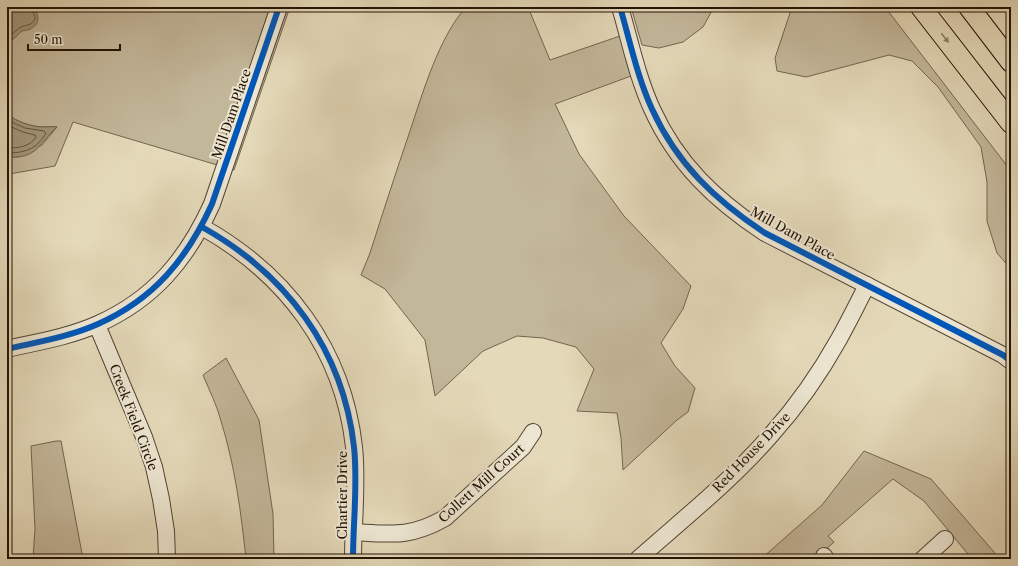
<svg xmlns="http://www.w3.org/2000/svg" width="1018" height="566" viewBox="0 0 1018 566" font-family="'Libre Caslon Text',serif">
<rect width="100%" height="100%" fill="#e4d9b9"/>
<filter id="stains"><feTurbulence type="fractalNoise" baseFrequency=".005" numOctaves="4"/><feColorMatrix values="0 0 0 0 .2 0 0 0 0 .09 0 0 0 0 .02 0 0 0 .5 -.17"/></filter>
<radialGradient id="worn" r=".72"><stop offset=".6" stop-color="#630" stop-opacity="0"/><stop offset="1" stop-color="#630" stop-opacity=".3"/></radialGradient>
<g fill="#c3b79a" stroke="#72654f">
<path d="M7,7H290L234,170L73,122L55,166L9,174H7V157H18L42,145L57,127C52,126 49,127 44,127C32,127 17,122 7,114C7,106 10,96 7,89Z"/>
<path d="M466,7H528L550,60L620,36L631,76L555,104L579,154L624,216L691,286L683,309L661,343L675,366L695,388L688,412L677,420L623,470L621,438L617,413L577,411L594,369L576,347L543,338L517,336L483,351L435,396L425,340L385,289L361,275L370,253C383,212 396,172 410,131C423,92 439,37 466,7Z"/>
<polygon points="631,7 714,7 703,27 683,42 659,48 642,45"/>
<polygon points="792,7 885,7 1011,171 1011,269 997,253 987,221 987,182 981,147 938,87 912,61 889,55 806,77 777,71 775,58"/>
<path d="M226,358L259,420L273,514L274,559H246C241,512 235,466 221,421C217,405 209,390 203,375Z"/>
<polygon points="56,441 61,441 83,559 33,559 35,529 31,446"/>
<polygon points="864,451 931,479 1000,559 972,559 924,501 893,479 828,536 834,542 815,559 761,559 822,505"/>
</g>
<g fill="#a2967b" stroke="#6e624b">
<path d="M7,7H34C39,16 41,25 28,30C26,30 25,30 22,31C17,35 13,42 7,40Z"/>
<path d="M7,114C17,122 32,127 44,127C49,127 53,126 57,127C38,144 38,159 7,157Z"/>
</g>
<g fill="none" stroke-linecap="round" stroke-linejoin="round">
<g stroke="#625440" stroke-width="1">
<path d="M7,36C13,35 16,30 21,27C25,25 32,26 35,19C36,16 31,11 31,7"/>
<path d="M7,120L25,128L44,131L46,133C37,149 25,153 7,153"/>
<path d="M7,125L23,132L35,135L36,137C30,147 18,148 7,148"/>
</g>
<defs>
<g id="minor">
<path d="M620,7C630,41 637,76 652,109C677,164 715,200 765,233L1003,355L1011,361"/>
<path d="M202,227C286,274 343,349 354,447C358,484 353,522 353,559"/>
<polyline points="97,325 144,437 154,467 161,499 166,531 167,559"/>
<path d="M7,349C37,342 69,337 98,324C154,299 187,259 212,204L279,7"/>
<path d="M353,532C391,534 410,538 445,518L523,447L533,432"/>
<polyline points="824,556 826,559"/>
<path d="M638,559C683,519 731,481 771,435C797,406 820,373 839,339C849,321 858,303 867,285"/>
<polyline points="923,559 945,539"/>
</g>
<g id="major">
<polyline points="921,7 1011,123"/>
<polyline points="969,7 1011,62"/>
</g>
</defs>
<use href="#minor" stroke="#524431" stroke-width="18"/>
<use href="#major" stroke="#211304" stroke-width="22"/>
<use href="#minor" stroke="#ede6d2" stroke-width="16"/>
<use href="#major" stroke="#e4d9b9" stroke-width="20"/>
<defs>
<g id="cycleway">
<path d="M620,7C630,41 637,76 652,109C677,164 715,200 765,233L1003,355L1011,361"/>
<path d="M202,227C286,274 343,349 354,447C358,484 353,522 353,559"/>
<path d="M7,349C37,342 69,337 98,324C154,299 187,259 212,204L279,7"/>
</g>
</defs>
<use href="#cycleway" stroke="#ede6d2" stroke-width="8"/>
<use href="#cycleway" stroke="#0057b8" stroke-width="6"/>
</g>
<defs><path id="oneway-solid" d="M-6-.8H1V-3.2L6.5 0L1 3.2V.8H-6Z"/></defs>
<use fill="#8c8068" href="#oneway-solid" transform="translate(945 38) rotate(52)"/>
<g text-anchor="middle" stroke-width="4" stroke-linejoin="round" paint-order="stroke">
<g font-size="13" fill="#211304" stroke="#ede6d2">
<text transform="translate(231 114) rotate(-71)" y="5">Mill Dam Place</text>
<text transform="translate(793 233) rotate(29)" y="5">Mill Dam Place</text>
<text transform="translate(134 417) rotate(69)" y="5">Creek Field Circle</text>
<text transform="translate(751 452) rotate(-46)" y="5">Red House Drive</text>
<text transform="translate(481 483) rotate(-42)" y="5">Collett Mill Court</text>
<text transform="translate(342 495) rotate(-90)" y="5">Chartier Drive</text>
</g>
</g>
<rect width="1018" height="566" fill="none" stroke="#e4d9b9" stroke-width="24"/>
<rect x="8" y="8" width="1002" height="550" fill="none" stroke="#211304" stroke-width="2"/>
<rect x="12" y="12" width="994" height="542" fill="none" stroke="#211304"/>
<path d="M28 44v6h92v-6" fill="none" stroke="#211304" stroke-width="2"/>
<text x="34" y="44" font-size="12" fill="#211304" stroke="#ede6d2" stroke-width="3" paint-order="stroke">50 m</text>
<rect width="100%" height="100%" filter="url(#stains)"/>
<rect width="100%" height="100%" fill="url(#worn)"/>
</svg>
